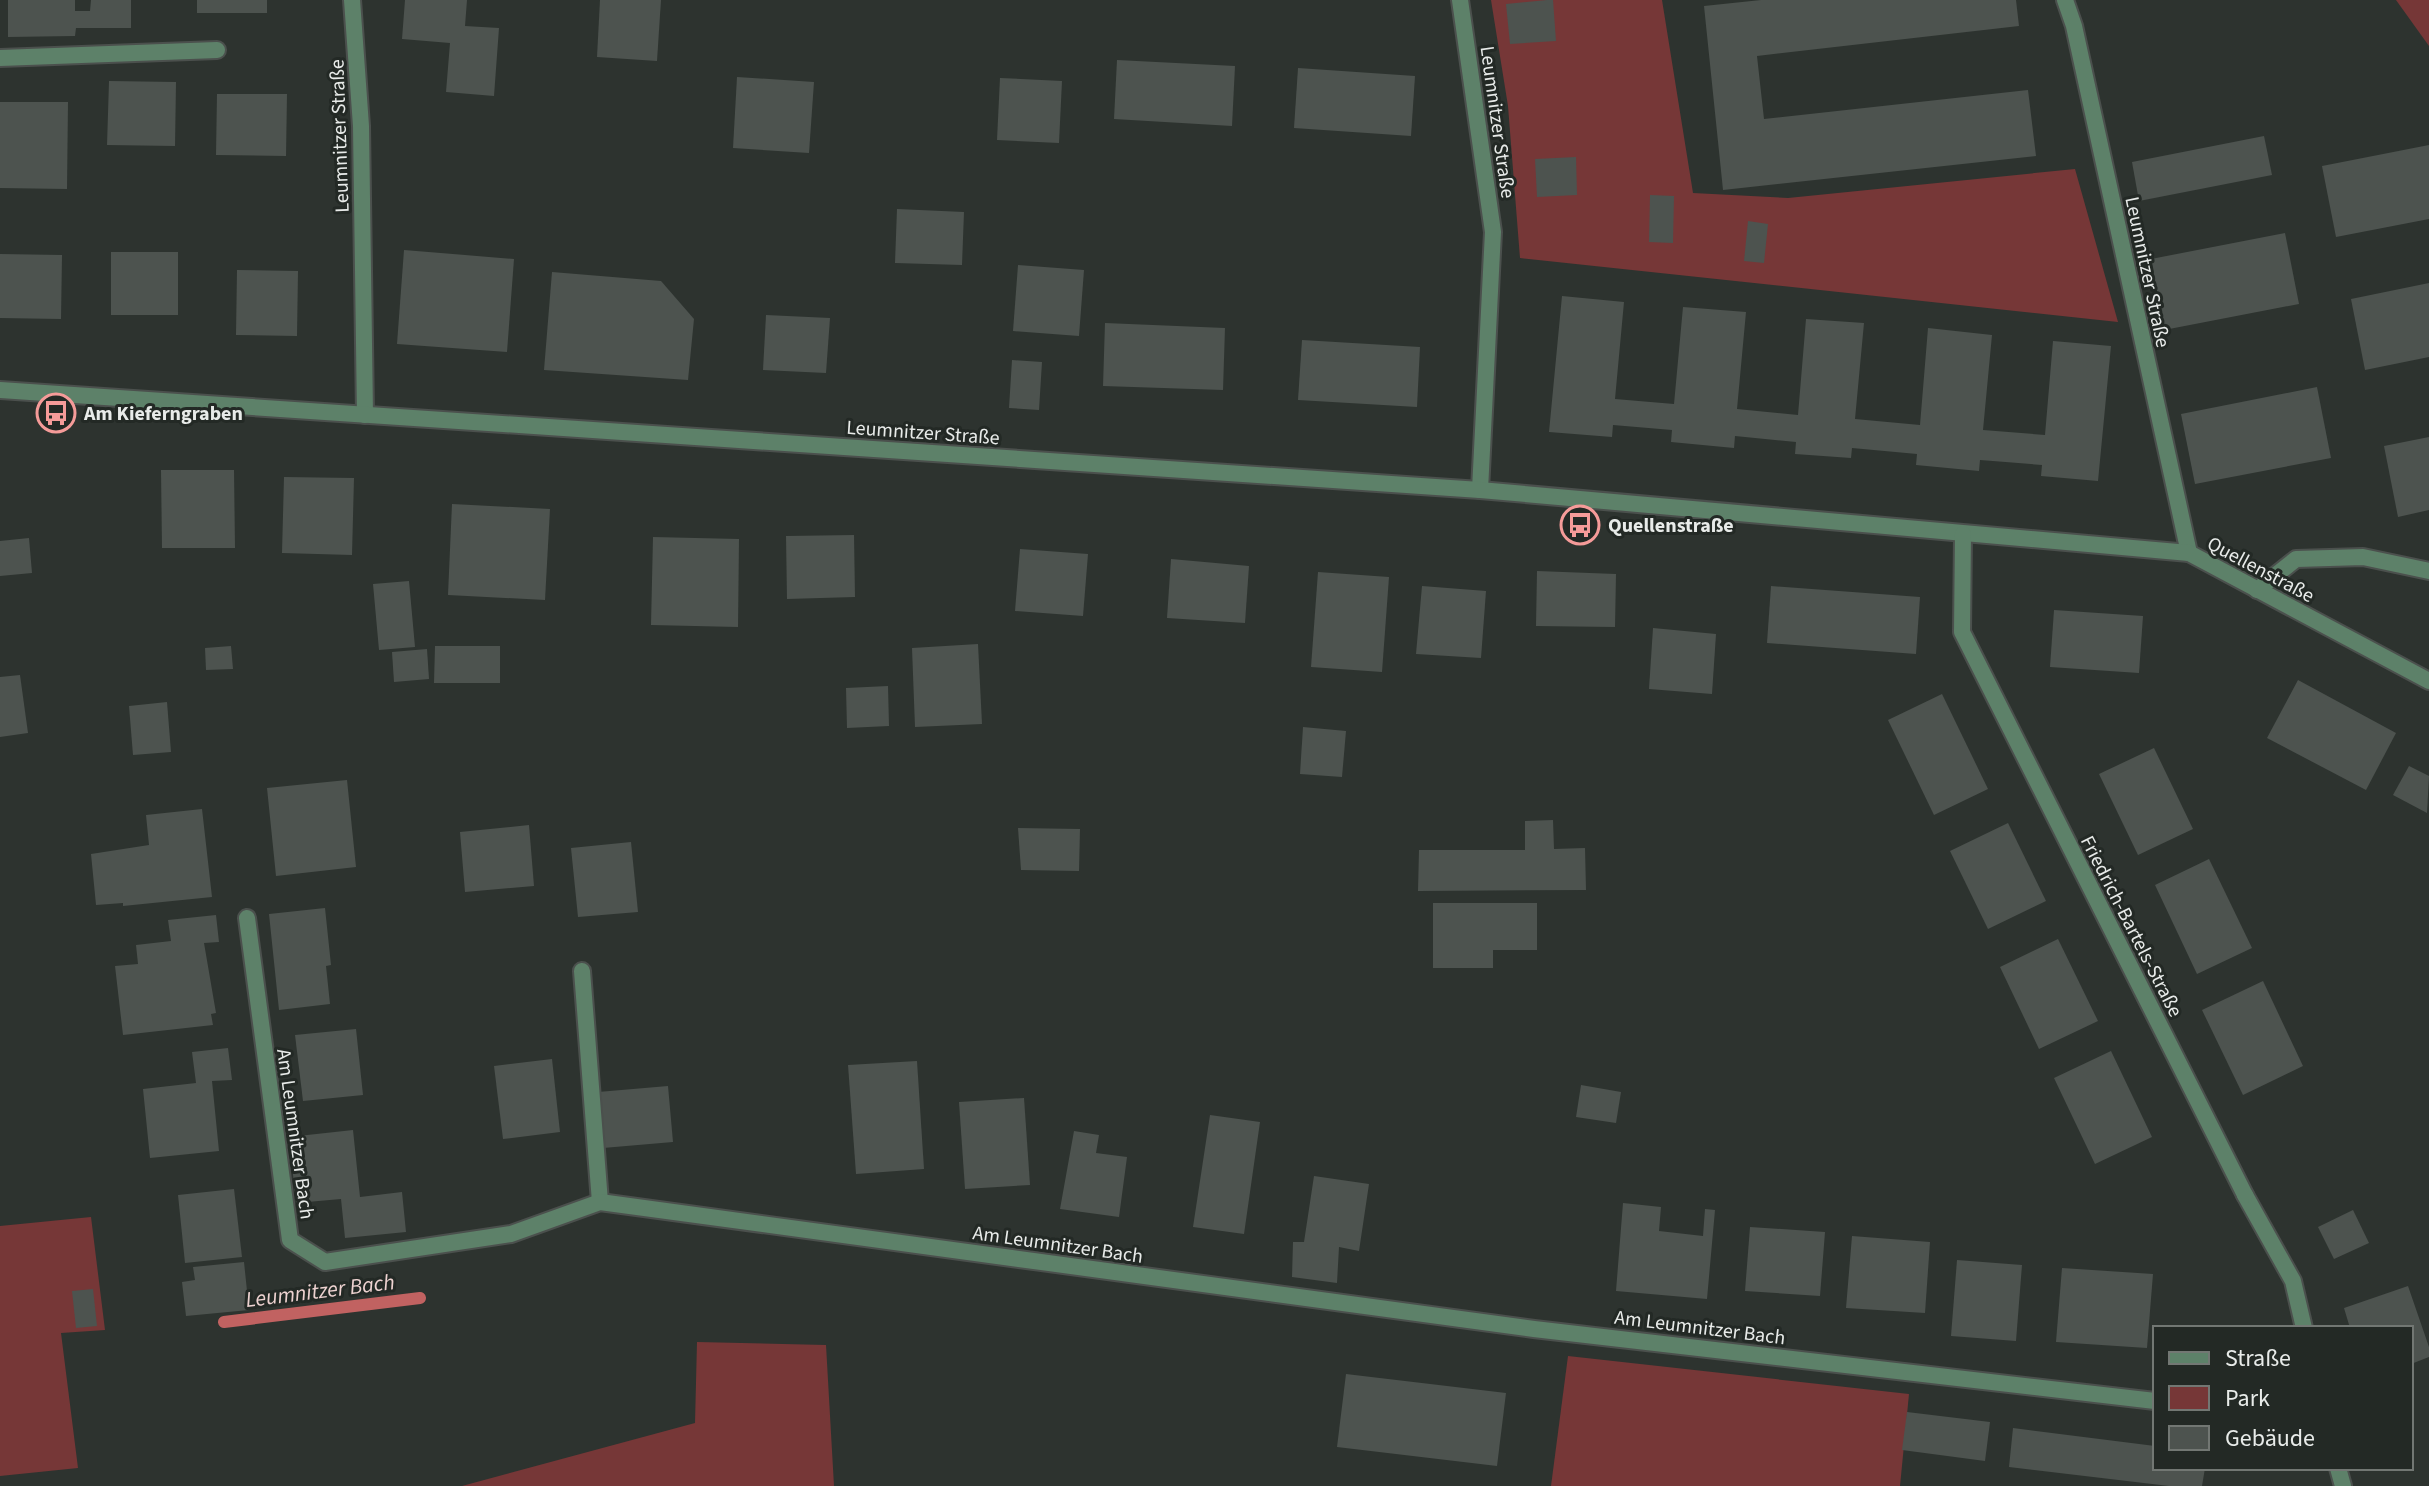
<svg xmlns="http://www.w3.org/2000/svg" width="2429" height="1486" viewBox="0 0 2429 1486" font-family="'Source Sans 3',sans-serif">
<rect width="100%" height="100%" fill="#2d332f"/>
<g fill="#763737">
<polygon points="1491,0 1662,0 1693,193 1788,198 2075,169 2118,322 1520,258 1508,106"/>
<polygon points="2396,0 2429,0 2429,46"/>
<polygon points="91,1217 105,1330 61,1333 78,1468 0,1476 0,1226"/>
<polygon points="697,1342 826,1345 834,1486 462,1486 695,1423"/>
<polygon points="1568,1356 1909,1394 1900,1486 1551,1486"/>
</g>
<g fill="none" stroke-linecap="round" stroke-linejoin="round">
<polyline stroke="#c16261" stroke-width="12" points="224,1322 420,1298"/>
</g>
<g fill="#4d534f">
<polygon points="8,0 75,0 75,11 90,11 91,0 131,0 131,28 76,28 75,36 8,37"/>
<rect x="197" y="0" width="70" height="13"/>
<polygon points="405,0 467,0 465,26 499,28 494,96 446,92 450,43 402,39"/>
<polygon points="600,0 661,0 657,61 597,57"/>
<polygon points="1547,0 1553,0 1556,41 1510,44 1506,4"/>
<polygon points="1761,0 2016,0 2019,26 1757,56 1764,119 2028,90 2036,156 1723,190 1704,6"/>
<polygon points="1117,60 1235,66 1232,126 1114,119"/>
<polygon points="1298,68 1415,76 1411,136 1294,128"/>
<polygon points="737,77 814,82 809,153 733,148"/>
<polygon points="1000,78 1062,81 1059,143 997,140"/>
<polygon points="109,81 176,82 175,146 107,145"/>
<polygon points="217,94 287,94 286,156 216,155"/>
<polygon points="0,102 68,102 67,189 0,188"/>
<polygon points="2264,136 2272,175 2139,201 2132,162"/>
<polygon points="2429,145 2429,219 2336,237 2322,166"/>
<polygon points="1576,157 1577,195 1537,197 1535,159"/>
<polygon points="1650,195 1674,196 1673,243 1649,242"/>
<polygon points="897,209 964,212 962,265 895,263"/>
<polygon points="1748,221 1768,224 1764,263 1744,261"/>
<polygon points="2285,233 2299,304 2164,330 2151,259"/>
<polygon points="404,250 514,259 507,352 397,344"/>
<rect x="111" y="252" width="67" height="63"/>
<polygon points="0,254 62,255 61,319 0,318"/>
<polygon points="1018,265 1084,270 1079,336 1013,331"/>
<polygon points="237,270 298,271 297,336 236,335"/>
<polygon points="552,272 661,281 694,319 688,380 544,370"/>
<polygon points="2429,283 2429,357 2365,370 2351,299"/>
<polygon points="1562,296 1624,302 1615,399 1674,404 1683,307 1746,312 1737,409 1798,415 1806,319 1864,323 1855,419 1920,425 1928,328 1992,335 1983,430 2045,435 2053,341 2111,346 2098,481 2041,476 2042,465 1980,460 1979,471 1916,465 1917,454 1852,448 1851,458 1795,454 1796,442 1735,436 1734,448 1671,442 1672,430 1613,425 1612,437 1549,432"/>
<polygon points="766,315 830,318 826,373 763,370"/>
<polygon points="1105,323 1225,328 1223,390 1103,386"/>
<polygon points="1302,340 1420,347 1417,407 1298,400"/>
<polygon points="1012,360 1042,362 1039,410 1009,408"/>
<polygon points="2317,387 2331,458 2195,484 2181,414"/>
<polygon points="2429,437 2429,510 2398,517 2384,446"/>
<polygon points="161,470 234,470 235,548 162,548"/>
<polygon points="284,477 354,478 352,555 282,553"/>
<polygon points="452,504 550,509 545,600 448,595"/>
<polygon points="854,535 855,597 787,599 786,536"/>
<polygon points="653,537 739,539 738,627 651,625"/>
<polygon points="29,538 32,573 0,576 0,541"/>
<polygon points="1020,549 1088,554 1083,616 1015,611"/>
<polygon points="1171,559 1249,566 1245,623 1167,618"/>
<polygon points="1537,571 1616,574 1615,627 1536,626"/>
<polygon points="1318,572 1389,577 1382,672 1311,667"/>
<polygon points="409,581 415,647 379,650 373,584"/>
<polygon points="1422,586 1486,591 1481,658 1416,654"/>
<polygon points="1771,586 1920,597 1916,654 1767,643"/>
<polygon points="2054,610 2143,616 2139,673 2050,667"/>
<polygon points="1653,628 1716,634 1712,694 1649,689"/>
<polygon points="978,644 982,724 915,727 912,648"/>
<polygon points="231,646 233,669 206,670 205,648"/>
<polygon points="435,646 500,646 500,683 434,683"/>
<polygon points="427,649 429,679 394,682 392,652"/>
<polygon points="20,675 28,733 0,737 0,677"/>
<polygon points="2298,680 2396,733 2366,790 2267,738"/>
<polygon points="888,686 889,726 847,728 846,688"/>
<polygon points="1942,694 1988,789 1934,815 1888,720"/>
<polygon points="167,702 171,752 133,755 129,706"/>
<polygon points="1303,727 1346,731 1342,777 1300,774"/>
<polygon points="2154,748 2193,829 2138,855 2099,774"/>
<polygon points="2409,766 2429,776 2427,813 2393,795"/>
<polygon points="347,780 356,867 276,876 267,788"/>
<polygon points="202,809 212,897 123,906 123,903 96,905 91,854 149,845 146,815"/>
<polygon points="1553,820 1554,849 1585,848 1586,890 1418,891 1419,850 1525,850 1525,821"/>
<polygon points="2008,823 2046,901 1988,929 1950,851"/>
<polygon points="529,825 534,886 465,892 460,832"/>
<polygon points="1018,828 1080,829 1079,871 1021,870"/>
<polygon points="631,842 638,912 578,917 571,848"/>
<polygon points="2209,859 2252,948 2197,974 2155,885"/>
<polygon points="1433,903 1537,903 1537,950 1493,950 1493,968 1433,968"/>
<polygon points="325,908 331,965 326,966 330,1004 279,1010 269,914"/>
<polygon points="216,915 219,942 204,943 216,1013 211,1014 213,1025 123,1035 115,966 138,964 136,945 171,941 168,920"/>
<polygon points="2058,939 2098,1021 2039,1049 2000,967"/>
<polygon points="2263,981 2303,1066 2243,1095 2202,1010"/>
<polygon points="356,1029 363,1095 303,1101 295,1035"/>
<polygon points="228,1048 232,1080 212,1081 219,1151 150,1158 143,1089 196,1083 192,1052"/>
<polygon points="2111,1051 2152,1137 2095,1164 2054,1078"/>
<polygon points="552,1059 560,1132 503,1139 494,1066"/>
<polygon points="917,1061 924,1169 856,1174 848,1065"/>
<polygon points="1581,1085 1621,1092 1616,1123 1576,1117"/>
<polygon points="668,1086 673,1142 603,1148 598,1092"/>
<polygon points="1024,1098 1030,1185 965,1189 959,1102"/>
<polygon points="1210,1115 1260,1122 1244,1234 1193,1227"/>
<polygon points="353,1130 360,1197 402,1192 406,1232 345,1238 341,1199 296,1203 289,1137"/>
<polygon points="1074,1131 1099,1135 1096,1153 1127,1157 1119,1217 1060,1209"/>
<polygon points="1314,1176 1369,1184 1359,1251 1339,1247 1337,1283 1292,1277 1293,1242 1304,1242"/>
<polygon points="234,1189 242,1257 185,1263 178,1195"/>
<polygon points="1623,1203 1661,1207 1659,1231 1703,1236 1705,1209 1715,1210 1707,1299 1616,1291"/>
<polygon points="2353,1210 2369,1243 2334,1259 2318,1227"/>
<polygon points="1750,1227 1825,1232 1820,1296 1745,1291"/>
<polygon points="1852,1236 1930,1242 1925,1313 1846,1308"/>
<polygon points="1957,1260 2022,1265 2016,1341 1951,1336"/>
<polygon points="244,1262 249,1310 186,1316 182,1282 195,1280 193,1267"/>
<polygon points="2062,1268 2153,1274 2147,1348 2056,1342"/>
<polygon points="2408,1286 2429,1347 2429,1357 2411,1364 2411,1328 2350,1328 2344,1308"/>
<polygon points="93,1289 97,1326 76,1328 72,1291"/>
<polygon points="1346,1374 1506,1393 1497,1466 1337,1447"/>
<polygon points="1907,1412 1990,1422 1985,1461 1902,1450"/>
<polygon points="2013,1428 2155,1446 2155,1468 2205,1468 2202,1486 2169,1486 2009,1467"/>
</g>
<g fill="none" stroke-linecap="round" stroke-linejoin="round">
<defs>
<g id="service">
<polyline points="2065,0 2074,26 2189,553"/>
<polyline points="2257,590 2296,559 2363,557 2429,571"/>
<polyline points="582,971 600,1202"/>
<polyline points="2245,1195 2293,1281 2304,1328"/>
</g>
<g id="minor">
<polyline points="352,0 361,126 365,415"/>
<polyline points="1460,0 1493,232 1480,490"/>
<polyline points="0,58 217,50"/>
<polyline points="0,390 1480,490 2189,553 2429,681"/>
<polyline points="1963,534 1962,632 2245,1195"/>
<polyline points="247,918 290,1240 325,1262 511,1234 600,1202 1534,1329 2155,1401"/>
<polyline points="2338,1468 2343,1486"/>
</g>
</defs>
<use href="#service" stroke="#4b504d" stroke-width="20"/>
<use href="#minor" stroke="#4b504d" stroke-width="20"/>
<use href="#service" stroke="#5d8169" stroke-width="16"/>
<use href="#minor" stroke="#5d8169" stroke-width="16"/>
</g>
<defs>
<symbol id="bus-ring" viewBox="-11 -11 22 22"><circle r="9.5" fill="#232925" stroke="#f59b99" stroke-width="1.5"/><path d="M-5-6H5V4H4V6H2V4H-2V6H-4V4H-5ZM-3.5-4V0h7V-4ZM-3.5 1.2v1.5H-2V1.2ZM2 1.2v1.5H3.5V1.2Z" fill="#f59b99"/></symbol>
</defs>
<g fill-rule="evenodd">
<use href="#bus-ring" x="34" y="391" width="44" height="44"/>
<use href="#bus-ring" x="1558" y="503" width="44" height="44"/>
</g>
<g text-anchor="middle" stroke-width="6" stroke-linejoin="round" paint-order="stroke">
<g font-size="20" fill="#e8ebe9" stroke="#232925">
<text transform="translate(1498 122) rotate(82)" y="7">Leumnitzer Straße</text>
<text transform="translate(339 136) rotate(-92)" y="7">Leumnitzer Straße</text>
<text transform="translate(2148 272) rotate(78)" y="7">Leumnitzer Straße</text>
<text transform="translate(923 432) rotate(4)" y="7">Leumnitzer Straße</text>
<text transform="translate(2261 569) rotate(28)" y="7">Quellenstraße</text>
<text transform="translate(2132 926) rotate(63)" y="7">Friedrich-Bartels-Straße</text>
<text transform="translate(296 1134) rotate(82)" y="7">Am Leumnitzer Bach</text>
<text transform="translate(1058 1244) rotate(8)" y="7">Am Leumnitzer Bach</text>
<text transform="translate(1700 1327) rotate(7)" y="7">Am Leumnitzer Bach</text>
</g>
<g font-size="20" font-weight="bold" fill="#e8ebe9" stroke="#232925" text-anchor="start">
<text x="84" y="420">Am Kieferngraben</text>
<text x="1608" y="532">Quellenstraße</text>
</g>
<g font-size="22" font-style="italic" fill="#eed3d1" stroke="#232925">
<text transform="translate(320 1290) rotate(-7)" y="8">Leumnitzer Bach</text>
</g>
</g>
<rect x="2153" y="1326" width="260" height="144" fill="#232925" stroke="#727773" stroke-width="2"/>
<rect x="2169" y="1352" width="40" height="12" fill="#5d8169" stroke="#727773" stroke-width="2"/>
<text x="2225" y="1366" font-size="24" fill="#e8ebe9">Straße</text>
<rect x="2169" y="1386" width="40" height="24" fill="#763737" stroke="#727773" stroke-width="2"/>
<text x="2225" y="1406" font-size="24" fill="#e8ebe9">Park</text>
<rect x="2169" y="1426" width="40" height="24" fill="#4d534f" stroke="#727773" stroke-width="2"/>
<text x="2225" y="1446" font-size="24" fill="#e8ebe9">Gebäude</text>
</svg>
